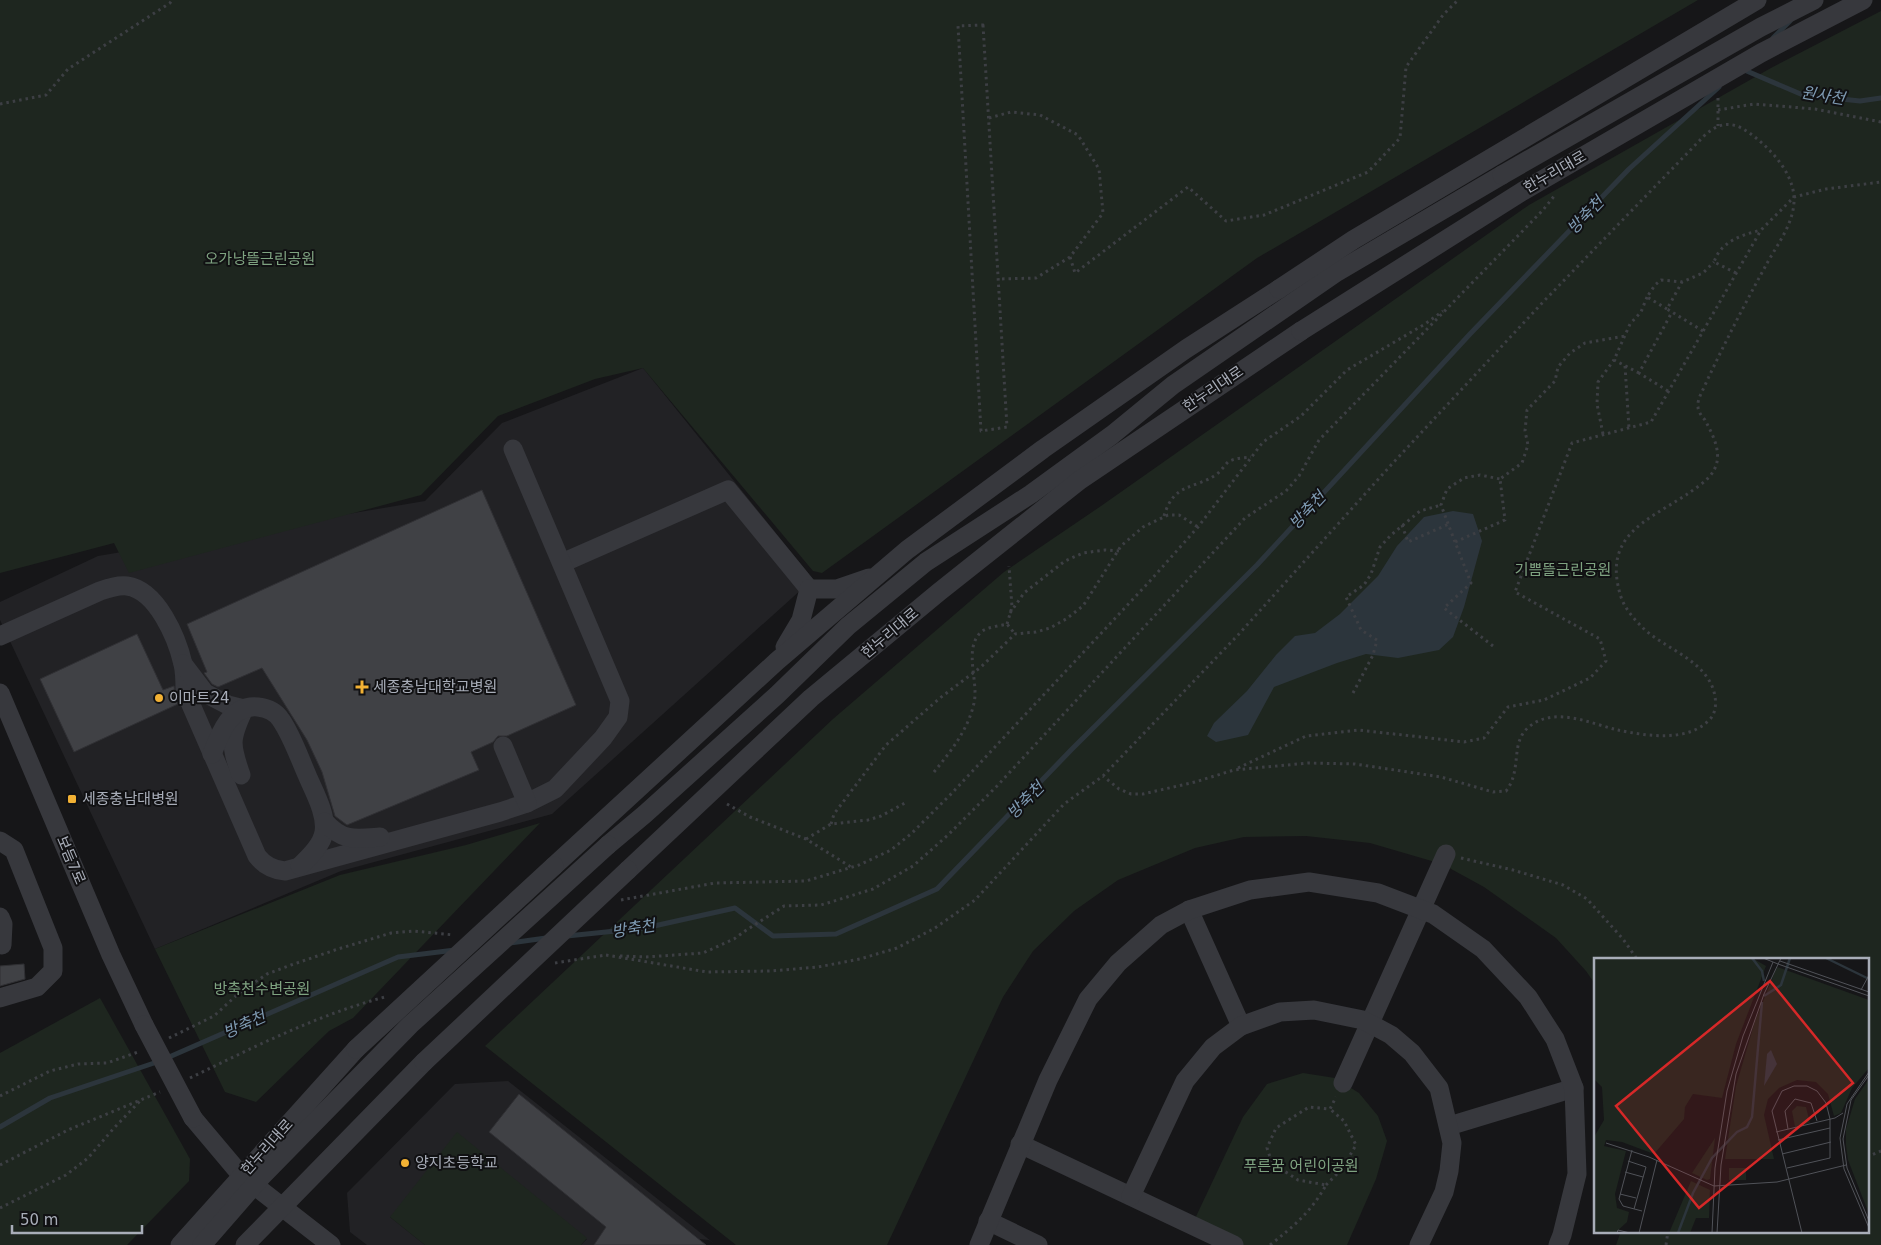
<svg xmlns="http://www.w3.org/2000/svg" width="1881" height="1245" viewBox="0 0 1881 1245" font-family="'DejaVu Sans','Noto Sans KR',sans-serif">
<rect width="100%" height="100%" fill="#161618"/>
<g fill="#222225">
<polygon points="643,368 813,579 552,814 341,871 155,949 0,620 0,602 98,556 425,501 502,423"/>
<polygon points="508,1081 716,1245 709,1240 699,1239 519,1094 489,1132 606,1227 594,1245 581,1245 587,1239 390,1217 425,1245 367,1245 350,1232 347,1193 455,1084"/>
</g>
<g fill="#1e261f">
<polygon points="0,0 1698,0 1257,258 822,573 813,571 643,368 595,379 498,416 421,495 129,573 114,543 0,573"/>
<polygon points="1881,11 1881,1245 1616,1245 1621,1231 1867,1231 1867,959 1595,959 1595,984 1586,971 1556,938 1484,887 1442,864 1370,843 1306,836 1244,837 1195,848 1118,880 1074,911 1033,951 1003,997 887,1245 736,1245 485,1046 833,719 1004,572 1101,506 1529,205 1771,68"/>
<polygon points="540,823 353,1018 329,1031 256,1102 225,1092 155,949 340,875 466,845"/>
<polygon points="100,998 190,1159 189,1181 127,1245 0,1245 0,1053"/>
<polygon points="1303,1073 1335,1078 1359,1093 1378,1116 1387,1141 1376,1179 1347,1245 1234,1245 1192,1225 1243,1117 1267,1084"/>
<polygon points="457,1132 587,1238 581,1245 425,1245 390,1217"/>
</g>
<polygon fill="#2c353c" points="1453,511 1473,514 1482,541 1464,607 1453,637 1439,650 1398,658 1366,654 1337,663 1274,687 1248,735 1216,742 1207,736 1214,723 1247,691 1276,655 1295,636 1315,633 1340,614 1378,576 1397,546 1424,517"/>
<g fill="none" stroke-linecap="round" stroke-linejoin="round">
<g stroke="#2c353c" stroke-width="5">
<polyline points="1773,38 1790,21"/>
<polyline points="1742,69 1803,95 1860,101 1881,98"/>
<polyline points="567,936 645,928 735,908 773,936 836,934 937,889 1072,749 1257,565 1470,334 1629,169 1719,87"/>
<polyline points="510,943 546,938"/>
<polyline points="0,1127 50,1098 160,1061 398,957 455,950"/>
</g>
</g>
<g fill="#404145" stroke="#303034">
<polygon points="482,490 576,705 507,736 498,736 493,742 471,752 479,770 347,825 335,816 322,772 307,740 262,668 218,687 212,684 204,673 207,672 187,624"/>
<polygon points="137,634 163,690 174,686 175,695 178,704 74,752 40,679"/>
<polygon points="24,964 25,979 0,986 0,966"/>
<polygon points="519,1094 706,1245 594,1245 606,1227 489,1132"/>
</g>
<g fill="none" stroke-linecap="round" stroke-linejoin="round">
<g stroke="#3d3f44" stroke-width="3" stroke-dasharray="2.5 4" stroke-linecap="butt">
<polygon points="983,25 1007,427 981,431 958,26"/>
<polyline points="1718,98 1718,126"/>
<polyline points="0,104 46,95 68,69 170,3 172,0"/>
<polyline points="1718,110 1754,104 1815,109 1881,122"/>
<polyline points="989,118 1011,112 1040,115 1078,135 1099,169 1103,213 1070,257 1036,278 998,279"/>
<polyline points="1070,257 1075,273 1188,187 1226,221 1264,215 1368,172 1400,138 1406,67 1443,15 1458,0"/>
<path d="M1736,273L1714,262C1721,241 1742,235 1761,230"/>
<polyline points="1667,309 1647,297 1655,285 1661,280 1682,282"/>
<polyline points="1703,331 1667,309 1682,282 1703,273 1714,262"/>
<polyline points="1625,366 1629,428"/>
<polyline points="1639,373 1614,360 1630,324 1641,312 1647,297"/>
<polyline points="1668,391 1639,373 1672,312"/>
<polyline points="1603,434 1597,404 1598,382 1614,360"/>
<path d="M1164,516C1174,482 1194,490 1217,474C1221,471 1224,466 1228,462C1234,458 1243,458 1251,457"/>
<polyline points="1402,525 1408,542 1449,524"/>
<polyline points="1455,542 1441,505 1447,489 1464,478 1480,475 1500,479"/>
<polyline points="1010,613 1024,593 1065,561 1083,553 1105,550 1119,551"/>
<polyline points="1007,624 1012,607 1009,566"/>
<polyline points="1493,646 1444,608 1471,583 1455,542 1505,520 1500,479 1522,463 1528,445 1525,431 1527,410 1555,381 1558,367 1570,353 1585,343 1625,336"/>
<polyline points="1353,693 1373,655 1377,640 1361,630 1346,597 1364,585 1371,574 1380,547 1391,535 1420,511 1441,505"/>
<polyline points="1238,768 1306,736 1359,730 1464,742 1484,738 1508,707 1544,700 1590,678 1606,661 1600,639 1515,592 1572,443 1651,422 1761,230 1794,197 1826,189 1881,182"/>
<path d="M934,772C951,751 968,730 974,703C979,682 963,649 981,632C987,627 999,626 1007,624L1015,634"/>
<polyline points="727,804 750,817 806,839 851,867"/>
<polyline points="831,824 834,814 886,745 940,698 981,667 1015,634 1036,632 1050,628 1066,619 1083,606 1121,546 1143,527 1168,515 1179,515 1198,527"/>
<polyline points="806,839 831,824 868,820 881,816 905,803"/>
<polyline points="1461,858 1513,870 1563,885 1587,899 1623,939 1637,959"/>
<polyline points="621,900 715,883 806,881 859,865 891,850 912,833 952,793 1149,582 1198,527 1263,442 1301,416 1347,370 1425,324 1443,311"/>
<path d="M606,955L707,972L771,971L818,967L860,959L897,948L935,928L975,900L1064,804L1103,776L1238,635L1392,464L1544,301L1704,136C1718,123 1731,120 1748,132C1768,146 1793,171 1794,198C1795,223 1776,246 1765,267C1742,309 1720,352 1700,396C1699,399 1697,404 1698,407C1698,411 1702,417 1705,420C1713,435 1723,454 1714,470C1709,480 1696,488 1686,495C1644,522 1602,537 1621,597C1625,609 1634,619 1643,628C1666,650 1708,660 1715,696C1716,704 1716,711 1711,718C1690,743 1646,736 1618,730C1591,724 1556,706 1530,726C1509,742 1523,769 1506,791L1493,792L1441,777L1355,764L1308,763L1234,770L1195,782L1143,794H1131L1119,789L1103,776"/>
<polyline points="620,956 646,957 703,953 734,939 745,931 784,906 821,905 873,889 913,866 948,835 997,786 1245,518 1286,491 1299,476 1319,440 1543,210 1555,195"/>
<polyline points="555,963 606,955"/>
<polyline points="169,1038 214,1016 239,993 267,974 291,965 338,949 391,933 414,931 454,935"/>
<path d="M190,1078C254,1047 317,1015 385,997"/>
<polyline points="0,1096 50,1071 78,1064 107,1063 138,1052"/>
<polyline points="1867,1157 1881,1151"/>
<polyline points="0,1165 68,1130 160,1092"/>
<polyline points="1326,1185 1342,1169 1356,1145 1344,1121 1330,1109"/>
<polyline points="0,1208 66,1175 88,1158 114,1128 140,1101"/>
<path d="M1270,1245C1294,1226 1311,1212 1326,1185L1298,1180L1272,1163L1267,1148L1276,1128L1309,1107L1330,1109L1336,1097"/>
<polyline points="1666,1245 1668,1231"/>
</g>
<g stroke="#37383d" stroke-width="19">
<polyline points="562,563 728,490 809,589"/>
<path d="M0,636L100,591C109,588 118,585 127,586C157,590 177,638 183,664C185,672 185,682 185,691L257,856C264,865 273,870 285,871L500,812L527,803L555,789L603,738L618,717L620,701L513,449"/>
<polyline points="785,647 801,620 809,589 837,589 869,578"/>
<path d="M183,664L205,693L228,705L244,709C230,739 230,744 241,775"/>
<polyline points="0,693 111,955 144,1025"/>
<polyline points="503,746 527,803"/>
<path d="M212,754C220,733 231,704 258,707C267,708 276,712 281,720C292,736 299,757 307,775C314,792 327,814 324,832C322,845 309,857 300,866"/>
<path d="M325,822C343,842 356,839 380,837"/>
<polyline points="0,841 14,850 53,948 53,971 37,987 0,998"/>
<polyline points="608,845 645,814 777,695 848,626 926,562 1031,494 1112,435 1173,385 1337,272 1502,175"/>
<polyline points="554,866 777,661 907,550 1043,449 1186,349 1279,289"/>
<polyline points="628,870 811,698 939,592 1080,480 1301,331"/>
<polyline points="1189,910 1241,1026"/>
<polyline points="0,917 3,924 2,945"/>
<polyline points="1343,1083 1446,854"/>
<polyline points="193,1118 241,1175 331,1245"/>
<polyline points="1449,1126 1574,1088"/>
<polyline points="1020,1144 1234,1245"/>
<polyline points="1131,1196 1185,1081 1213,1047 1241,1026 1280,1012 1314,1010 1363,1020 1391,1035 1412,1053 1439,1088 1452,1143 1449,1171 1444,1192 1419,1245"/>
<polyline points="988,1221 1038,1245"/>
<polyline points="180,1245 356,1049"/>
<polyline points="245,1245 424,1062"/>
<polyline points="979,1245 1048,1080 1088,999 1118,963 1161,925 1189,910 1250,890 1309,882 1378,893 1433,914 1483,949 1528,997 1555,1039 1574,1088 1577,1174 1562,1235 1558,1245"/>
</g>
<g stroke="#37383d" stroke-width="19">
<polyline points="1502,175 1761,27 1814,0"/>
<polyline points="1279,289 1353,240 1757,0"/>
<polyline points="1301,331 1523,191 1761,53 1863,0"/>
<polyline points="144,1025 193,1118"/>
<polyline points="356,1049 554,866"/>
<polyline points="424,1062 628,870"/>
<polyline points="202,1245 263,1175 410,1025 608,845"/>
</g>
</g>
<g fill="#f2b134" stroke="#111113" stroke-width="2">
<path d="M359.5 679.5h5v5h5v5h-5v5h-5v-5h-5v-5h5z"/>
<circle cx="159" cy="698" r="5"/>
<rect x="67" y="794" width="10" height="10" rx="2.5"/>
<circle cx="405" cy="1163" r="5"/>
</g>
<g text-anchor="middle" stroke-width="4" stroke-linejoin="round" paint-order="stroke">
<g font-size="15" fill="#a8adb8" stroke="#111113">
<text transform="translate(1555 172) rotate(-30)" y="5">한누리대로</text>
<text transform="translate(1213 389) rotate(-34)" y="5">한누리대로</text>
<text transform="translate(890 633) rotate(-40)" y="5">한누리대로</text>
<text transform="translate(71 860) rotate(67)" y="5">보듬7로</text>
<text transform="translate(267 1147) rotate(-48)" y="5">한누리대로</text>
</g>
<g font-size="15" fill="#7fa381" stroke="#111113">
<text x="260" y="264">오가낭뜰근린공원</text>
<text x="1563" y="575">기쁨뜰근린공원</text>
<text x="262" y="994">방축천수변공원</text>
<text x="1301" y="1171">푸른꿈 어린이공원</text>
</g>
<g font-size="15" fill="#a8adb8" stroke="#111113" text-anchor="start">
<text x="373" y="692">세종충남대학교병원</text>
<text x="169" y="703">이마트24</text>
<text x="82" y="804">세종충남대병원</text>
<text x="415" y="1168">양지초등학교</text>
</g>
<g font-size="16" font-style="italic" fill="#7f9bb3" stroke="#111113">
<text transform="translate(1823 95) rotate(9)" y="6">원사천</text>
<text transform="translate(1585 215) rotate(-46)" y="6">방축천</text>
<text transform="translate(1307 510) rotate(-47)" y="6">방축천</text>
<text transform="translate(1025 800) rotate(-45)" y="6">방축천</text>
<text transform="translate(633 928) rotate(-9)" y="6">방축천</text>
<text transform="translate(244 1024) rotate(-24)" y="6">방축천</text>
</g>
</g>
<g transform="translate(1594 958)">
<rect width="275" height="275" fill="#161618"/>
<path d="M0,0H158L172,8L142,86L128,140L99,136L91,149L90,161L60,196L28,184L12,182L10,188L32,193L21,236L23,250L35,254L33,264L21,275H0V179L10,162L8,129L0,121ZM183,9L275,42V110L258,130L247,155L240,158L234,136L222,124L203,122L185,130L174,141L170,157L180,201H131L142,128L161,63ZM275,121V256L254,202L252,187V171L261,141ZM203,148L212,149L216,165L201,169L198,153ZM121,180L116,221L113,222L98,215ZM135,210H152V222H135ZM97,223L116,232L115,260H102L96,275H75Z" fill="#1e261f"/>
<path d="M177,92L183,106L170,128L173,96Z" fill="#2c353c"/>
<path fill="none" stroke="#2c353c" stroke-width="2.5" d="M158,0L168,13L170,23M232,0L275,21M170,38L187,27L196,0M84,275L99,235L118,200L143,174L153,169L158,159L168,44"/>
<path fill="none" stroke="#505258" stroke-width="1" d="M169,0L184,6M186,3L275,34M184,6L275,38M267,32L275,17M275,114L253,146L246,180L250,211L275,270M275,117L257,142L249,181L253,210L275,263M0,147V170M194,171L191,153L201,141L217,145L223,163M182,174L241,160L249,155M184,182L236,170M12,185L55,199L120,228L183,224L252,207M38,192L25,241L29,248L48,253M188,196L237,184M34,203L52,209L40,251M193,210L236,200V161L232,145L223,133L213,128H200L188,133L178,153L208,275M31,214L49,219M26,236L42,240M23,275L24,272L36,275M45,275L63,202M118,275L121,210L133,133L149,78L179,4M123,275L127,207L142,116L170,36L187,0"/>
<path fill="#d62828" fill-opacity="0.15" stroke="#d62828" stroke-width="2.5" d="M176,23L259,125L105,250L22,148Z"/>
<rect width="275" height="275" fill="none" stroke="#a8adb8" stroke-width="2.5"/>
</g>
<path d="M12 1225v8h130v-8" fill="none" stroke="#a8adb8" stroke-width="2.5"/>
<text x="20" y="1225" font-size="15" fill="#a8adb8" stroke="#111113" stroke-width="4" paint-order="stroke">50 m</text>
</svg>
